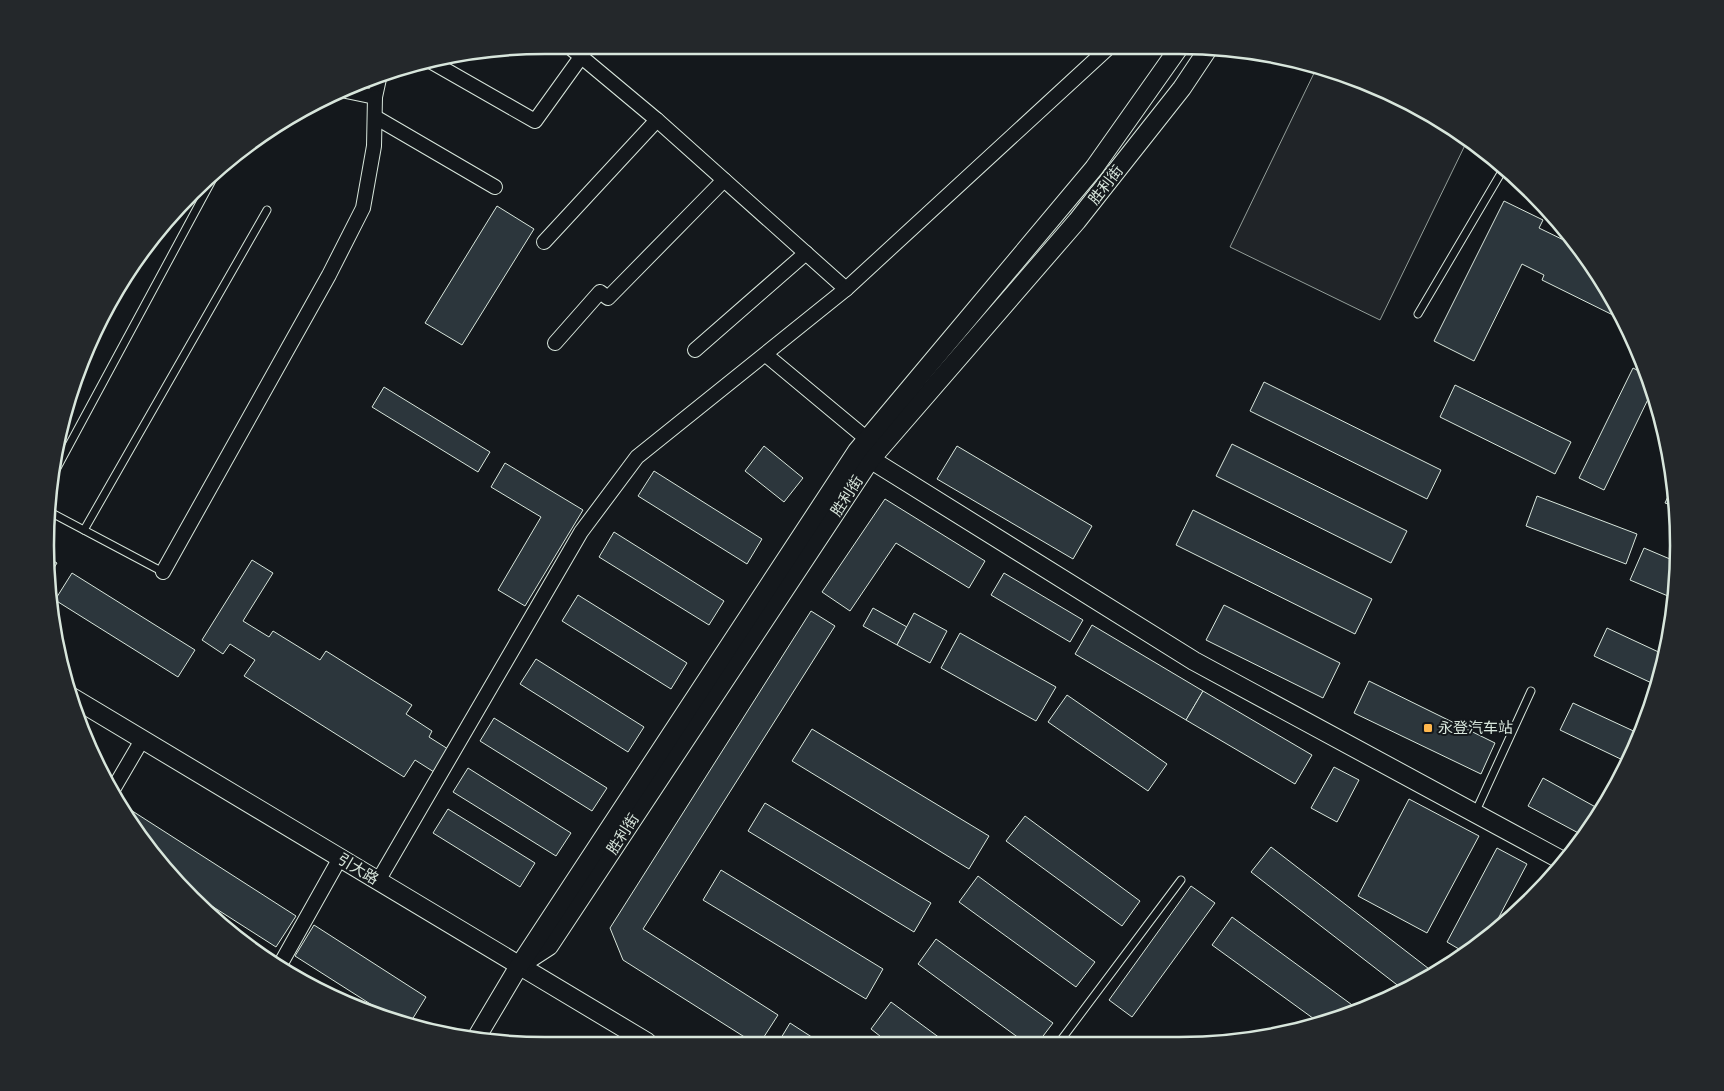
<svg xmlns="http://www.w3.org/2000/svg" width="1724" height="1091" viewBox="0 0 1724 1091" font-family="Jost,'Noto Sans SC',sans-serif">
<rect width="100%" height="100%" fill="#14181c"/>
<polygon fill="#202428" stroke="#939e99" points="1316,69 1370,83 1468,139 1380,320 1230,247"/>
<g fill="#2c363c" stroke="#d8e6dc">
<polygon points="1504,201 1543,220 1539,228 1578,247 1612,296 1623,320 1542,280 1544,275 1522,264 1474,361 1434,341"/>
<polygon points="497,206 534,229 462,345 425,323"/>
<polygon points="1633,368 1648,376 1653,389 1604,490 1579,478"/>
<polygon points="1264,382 1441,470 1427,499 1250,411"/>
<polygon points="1455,385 1571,442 1555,474 1440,417"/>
<polygon points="384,387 490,452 478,472 372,407"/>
<polygon points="1232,444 1407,531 1391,563 1216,476"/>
<polygon points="764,446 803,478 784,502 745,471"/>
<polygon points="957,446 1092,526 1073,559 937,479"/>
<polygon points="505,463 583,510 525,606 498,590 541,517 491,487"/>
<polygon points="654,471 762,539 747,564 638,496"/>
<polygon points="1675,481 1676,507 1665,503"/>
<polygon points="1537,496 1637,534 1626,564 1526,526"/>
<polygon points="885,499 985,561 969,588 896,543 850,611 822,592"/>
<polygon points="1193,510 1372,599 1355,634 1176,545"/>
<polygon points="614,532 724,601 709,625 599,557"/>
<polygon points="1644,548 1677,562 1678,579 1675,599 1630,580"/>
<polygon points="47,557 57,563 49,576"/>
<polygon points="252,560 273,573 243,621 269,637 273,631 320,660 326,651 412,705 406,714 432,731 429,737 448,749 434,772 415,760 404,777 244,676 255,660 230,644 223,654 202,640"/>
<polygon points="72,573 195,650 178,677 55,600"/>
<polygon points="1004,573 1083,620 1070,642 991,595"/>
<polygon points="578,595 687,663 671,689 562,621"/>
<polygon points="1224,605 1340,663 1323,698 1206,640"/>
<polygon points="873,608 907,627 897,645 863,626"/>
<polygon points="811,611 835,626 643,929 778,1015 760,1043 754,1043 623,960 610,928"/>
<polygon points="914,613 947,631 930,663 897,645"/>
<polygon points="1092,625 1203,691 1186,720 1075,654"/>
<polygon points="1607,628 1665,655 1662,675 1658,686 1594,656"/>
<polygon points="960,633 1056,687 1036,721 941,668"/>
<polygon points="536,659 644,727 628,752 520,684"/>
<polygon points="1369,681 1495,743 1481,774 1354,713"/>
<polygon points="1203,691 1312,755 1295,784 1186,720"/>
<polygon points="1067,695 1167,764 1148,791 1048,722"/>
<polygon points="1573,703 1640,734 1629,763 1560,730"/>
<polygon points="494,718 607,788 592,811 480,741"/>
<polygon points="812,729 989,836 969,869 792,761"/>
<polygon points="1334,767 1359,780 1337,822 1311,808"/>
<polygon points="468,768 571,833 556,856 453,792"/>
<polygon points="1543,778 1601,810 1584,836 1528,806"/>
<polygon points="1409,799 1479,836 1427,933 1358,896"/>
<polygon points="765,803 931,903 914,932 748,831"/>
<polygon points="123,805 296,916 276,947 182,887 169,876 130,824 121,809"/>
<polygon points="448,809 535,863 520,887 433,833"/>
<polygon points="1025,816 1140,901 1122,926 1006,841"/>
<polygon points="1271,847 1433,972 1405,991 1251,872"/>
<polygon points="1497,848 1527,864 1490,934 1464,952 1447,942"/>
<polygon points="721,870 883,969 866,999 703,900"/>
<polygon points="978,876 1095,962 1076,987 959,902"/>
<polygon points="1191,886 1215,903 1132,1017 1109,1000"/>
<polygon points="1232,917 1359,1010 1321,1024 1212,945"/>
<polygon points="314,925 426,997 410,1023 394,1019 295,956"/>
<polygon points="936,939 1053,1023 1037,1044 1027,1044 918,964"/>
<polygon points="891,1002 948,1044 890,1044 871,1029"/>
<polygon points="790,1023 821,1043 778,1043"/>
</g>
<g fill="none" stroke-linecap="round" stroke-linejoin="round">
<defs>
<g id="service">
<polyline points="1418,314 1504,168"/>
<polyline points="52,477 217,171"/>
<polyline points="48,511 163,572"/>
<polyline points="84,530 267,210"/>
<polyline points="1475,813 1531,691"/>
<polyline points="1058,1044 1181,880"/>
</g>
<g id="minor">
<polyline points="572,49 657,120 846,289"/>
<polyline points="430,61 535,121 581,57"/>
<polyline points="346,91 375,97 380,74"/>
<polyline points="375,117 495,187"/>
<polyline points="544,242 657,120"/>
<polyline points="555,343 600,292 608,298 724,180"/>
<polyline points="695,350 806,253"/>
<polyline points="766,355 867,439"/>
<polyline points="163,572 329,275 363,208 374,146 375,97"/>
<polyline points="111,793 142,740"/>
<polyline points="378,881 581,532 637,457 846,289 1107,49"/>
<polyline points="280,965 340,858"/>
</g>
<g id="tertiary">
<polyline points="862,454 1194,661 1565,862"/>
<polyline points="70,696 647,1042"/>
<polyline points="526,961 549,946 871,459 1077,221 1182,88 1208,49"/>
<polyline points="475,1040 519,966 857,451 1094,168 1178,49"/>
</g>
</defs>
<use href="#service" stroke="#d8e6dc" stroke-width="9"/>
<use href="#minor" stroke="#d8e6dc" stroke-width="16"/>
<use href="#tertiary" stroke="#d8e6dc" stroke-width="20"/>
<use href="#service" stroke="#14181c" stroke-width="7"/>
<use href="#minor" stroke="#14181c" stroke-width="14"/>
<use href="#tertiary" stroke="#14181c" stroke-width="18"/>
</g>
<rect fill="#ffb74d" stroke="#14181c" stroke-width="2" x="1423" y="723" width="10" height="10" rx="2.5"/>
<g text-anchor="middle" stroke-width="4" stroke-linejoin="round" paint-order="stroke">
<g font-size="15" fill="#d8e6dc" stroke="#14181c">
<text transform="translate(1106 185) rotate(-52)" y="5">胜利街</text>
<text transform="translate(847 496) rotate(-57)" y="5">胜利街</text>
<text transform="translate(623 834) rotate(-57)" y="5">胜利街</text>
<text transform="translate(358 869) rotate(31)" y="5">引大路</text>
</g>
<g font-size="15" fill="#d8e6dc" stroke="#14181c" text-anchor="start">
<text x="1438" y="733">永登汽车站</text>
</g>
</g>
<path d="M0 0H1724V1091H0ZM545 54H1179A491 491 0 0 1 1670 545V546A491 491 0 0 1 1179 1037H545A491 491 0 0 1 54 546V545A491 491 0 0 1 545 54Z" fill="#24282b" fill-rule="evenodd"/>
<path fill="none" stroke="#d8e6dc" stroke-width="2.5" d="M545 54H1179A491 491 0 0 1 1670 545V546A491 491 0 0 1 1179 1037H545A491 491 0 0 1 54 546V545A491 491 0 0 1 545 54Z"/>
</svg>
